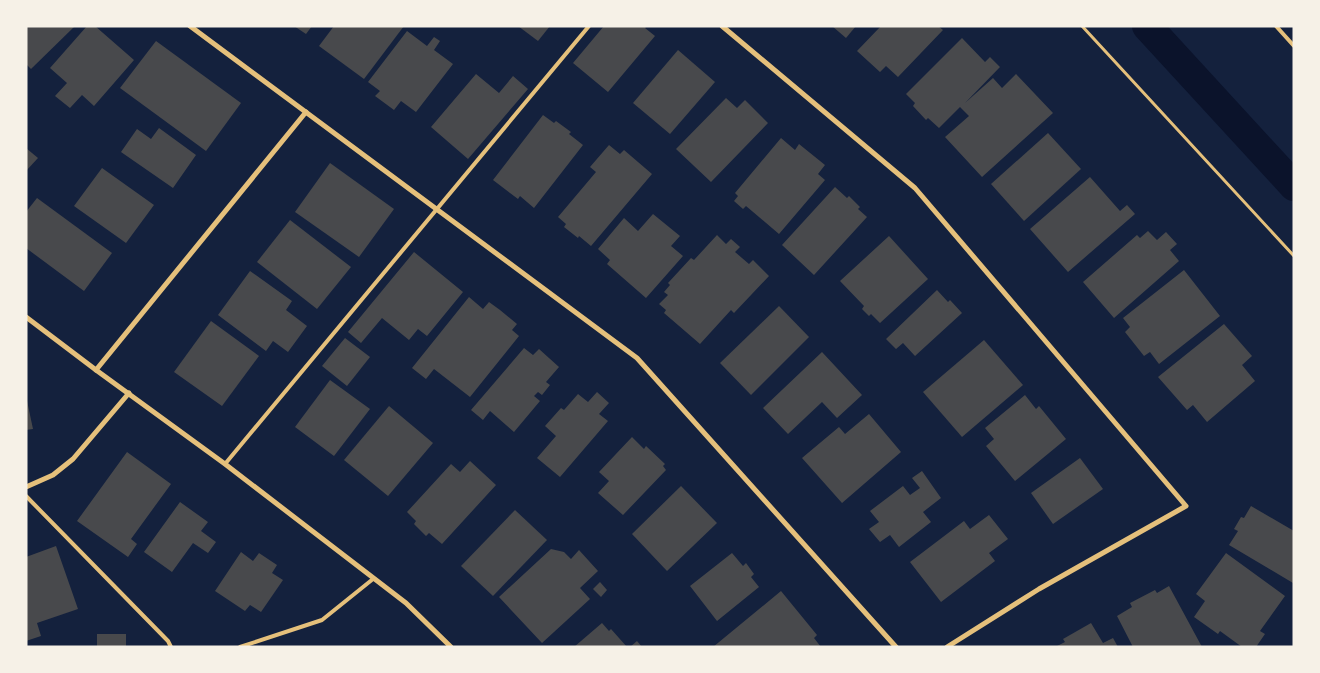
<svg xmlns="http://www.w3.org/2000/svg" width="1320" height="673" viewBox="0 0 1320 673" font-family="'DM Sans',sans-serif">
<rect width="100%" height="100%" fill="#14213d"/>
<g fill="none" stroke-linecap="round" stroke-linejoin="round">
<polyline stroke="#0b132b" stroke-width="30" points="1147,26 1294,186"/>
</g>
<g fill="#48494c">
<polygon points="26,26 75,26 31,69 26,64"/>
<polygon points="87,26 95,26 134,60 94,106 82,95 70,108 55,96 67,83 50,68"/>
<polygon points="294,26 312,26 306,34"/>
<polygon points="334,26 404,26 364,79 319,46"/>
<polygon points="518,26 550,26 538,41"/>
<polygon points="604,26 647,26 645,28 655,36 608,92 573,63"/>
<polygon points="832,26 856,26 846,38"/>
<polygon points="881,26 938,26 943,30 898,77 886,66 880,72 857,51"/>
<polygon points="407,31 427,46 434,37 440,41 434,50 453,64 416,112 401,101 394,110 375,96 380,91 368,82"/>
<polygon points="962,38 985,62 990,57 1000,67 965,103 993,78 1002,88 1016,74 1053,113 982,177 945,137 969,116 960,107 939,128 928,118 926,120 913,106 915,103 906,94"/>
<polygon points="156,41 241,103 206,151 120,88"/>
<polygon points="678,50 715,82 670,134 633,103"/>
<polygon points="476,74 499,93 513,76 528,89 468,159 431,127"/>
<polygon points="726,98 737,108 745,100 768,123 711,182 676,149"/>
<polygon points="543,115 554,123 556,121 571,132 569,134 583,145 534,208 520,196 518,199 493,180"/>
<polygon points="159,128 196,155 173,188 121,152 137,129 151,139"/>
<polygon points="1048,133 1081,169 1024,221 991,184"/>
<polygon points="781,138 795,150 799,144 825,165 818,174 825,180 779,234 746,206 743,209 734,201 738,196 735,193"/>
<polygon points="609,145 620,154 624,150 652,174 591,246 579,236 578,238 564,227 566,224 558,217 596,172 590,167"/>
<polygon points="26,148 38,158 26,171"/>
<polygon points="330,163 394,209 359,257 295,212"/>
<polygon points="102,168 154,205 126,243 74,206"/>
<polygon points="1090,177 1120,211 1127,205 1135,214 1068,272 1030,229"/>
<polygon points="835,187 847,198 849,196 860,207 858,209 867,217 814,275 782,245"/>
<polygon points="37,198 112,253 84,291 26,248 26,212"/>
<polygon points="653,214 680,236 671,246 683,256 646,298 607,264 610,260 598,249 624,218 638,231"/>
<polygon points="290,220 351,267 317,309 257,262"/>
<polygon points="1148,231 1157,240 1166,232 1177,244 1170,250 1179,261 1114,318 1083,282 1137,235 1140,238"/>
<polygon points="717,235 726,244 731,239 740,247 735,252 749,264 753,260 769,276 734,313 731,310 700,344 664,313 666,310 659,304 668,295 664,292 670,285 668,283 691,258 694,260"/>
<polygon points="889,236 928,279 880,323 871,314 869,316 862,309 864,306 840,281"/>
<polygon points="414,252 463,292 427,336 418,329 409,340 382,318 361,343 348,332"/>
<polygon points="1184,270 1220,316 1159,364 1150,352 1144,356 1125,332 1130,327 1123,318"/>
<polygon points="250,271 292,301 286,310 307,326 288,352 273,341 266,351 218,315"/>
<polygon points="937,290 948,302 950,300 962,313 915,356 903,343 896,349 886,339"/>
<polygon points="469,297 483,309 489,302 500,310 517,324 512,330 519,336 470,397 434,369 426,379 412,368"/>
<polygon points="779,306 809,337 751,395 720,363"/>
<polygon points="211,321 259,356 222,406 174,372"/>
<polygon points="1224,324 1252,356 1242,365 1255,381 1207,422 1193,405 1187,410 1158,377"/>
<polygon points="345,338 370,357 347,386 322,366"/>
<polygon points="984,340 1023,385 962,437 923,392"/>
<polygon points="524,348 533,355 539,349 559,367 546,382 550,385 542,395 538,392 534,396 540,401 514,432 490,411 483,420 471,410"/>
<polygon points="822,352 862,395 837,418 822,402 788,434 763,408"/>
<polygon points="330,380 370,409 334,456 295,427"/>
<polygon points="597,392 609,403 599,414 608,421 560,477 537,458 556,436 545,426 561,408 564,410 578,394 588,402"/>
<polygon points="1025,395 1036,409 1039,406 1066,439 1015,481 986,446 994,439 985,428"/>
<polygon points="26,396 33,429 26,430"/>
<polygon points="389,406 433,443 388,496 344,460"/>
<polygon points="869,414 901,452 842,503 802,458 839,427 845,434"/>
<polygon points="632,437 644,449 646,446 665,464 663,466 666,470 623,515 598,493 609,481 599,472"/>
<polygon points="127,452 171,484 131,539 137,544 128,557 77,521"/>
<polygon points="1080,458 1103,489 1053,524 1031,493"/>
<polygon points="470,461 496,485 442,544 429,533 426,536 414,524 416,521 407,512 451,464 460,472"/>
<polygon points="922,471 941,498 923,512 931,522 899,547 890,535 880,542 869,529 879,522 870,511 903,486 910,495 920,488 912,478"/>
<polygon points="681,486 717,523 667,571 632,534"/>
<polygon points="180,502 208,522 201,531 216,542 208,553 193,543 172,572 144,552"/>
<polygon points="1251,506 1294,531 1293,583 1229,545 1238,531 1234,529 1241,517 1244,518"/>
<polygon points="515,510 547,540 493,596 461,566"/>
<polygon points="989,515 1008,539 989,553 995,561 941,602 910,562 964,521 970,529"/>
<polygon points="56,546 78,609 37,623 41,636 26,641 26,557"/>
<polygon points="551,549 564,552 571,559 579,550 598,571 580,588 590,599 542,643 499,597"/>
<polygon points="241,552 253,561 259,553 277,565 272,573 283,580 261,612 250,605 245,611 215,591"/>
<polygon points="732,553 743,566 746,563 754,574 751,577 759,587 717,621 690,586"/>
<polygon points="1226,553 1285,596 1260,631 1265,634 1256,647 1242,647 1220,631 1218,634 1194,617 1205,601 1196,594"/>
<polygon points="600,582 607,590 601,597 593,589"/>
<polygon points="1169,586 1202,647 1133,647 1117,616 1132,607 1130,603 1155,590 1157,593"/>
<polygon points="781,591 817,635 814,638 821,647 713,647"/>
<polygon points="602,623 609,631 611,629 627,647 574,647"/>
<polygon points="1091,623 1103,643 1113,638 1118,647 1055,647 1065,642 1063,639"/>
<polygon points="97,634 126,634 126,647 97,646"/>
<polygon points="637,641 642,647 630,647"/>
</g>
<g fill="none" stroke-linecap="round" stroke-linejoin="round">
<polyline stroke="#e5c07b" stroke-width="3" points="1082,26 1294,256"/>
<g stroke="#e5c07b" stroke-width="4">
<polyline points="1276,26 1294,46"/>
<polyline points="225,464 589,26"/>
<polyline points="26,496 168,641 171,647"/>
<polyline points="240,647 322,620 373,579"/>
</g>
<g stroke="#e5c07b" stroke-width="5">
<polyline points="190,26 637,358 896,647"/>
<polyline points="722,26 915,188 1186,506 1039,589 947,647"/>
<polyline points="26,317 96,370 225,464 406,603 451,647"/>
<polyline points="96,370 306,112"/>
<polyline points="26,487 53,475 73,459 129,393"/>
</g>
</g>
<rect width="1320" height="673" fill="none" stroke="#f6f1e7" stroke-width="55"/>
</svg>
